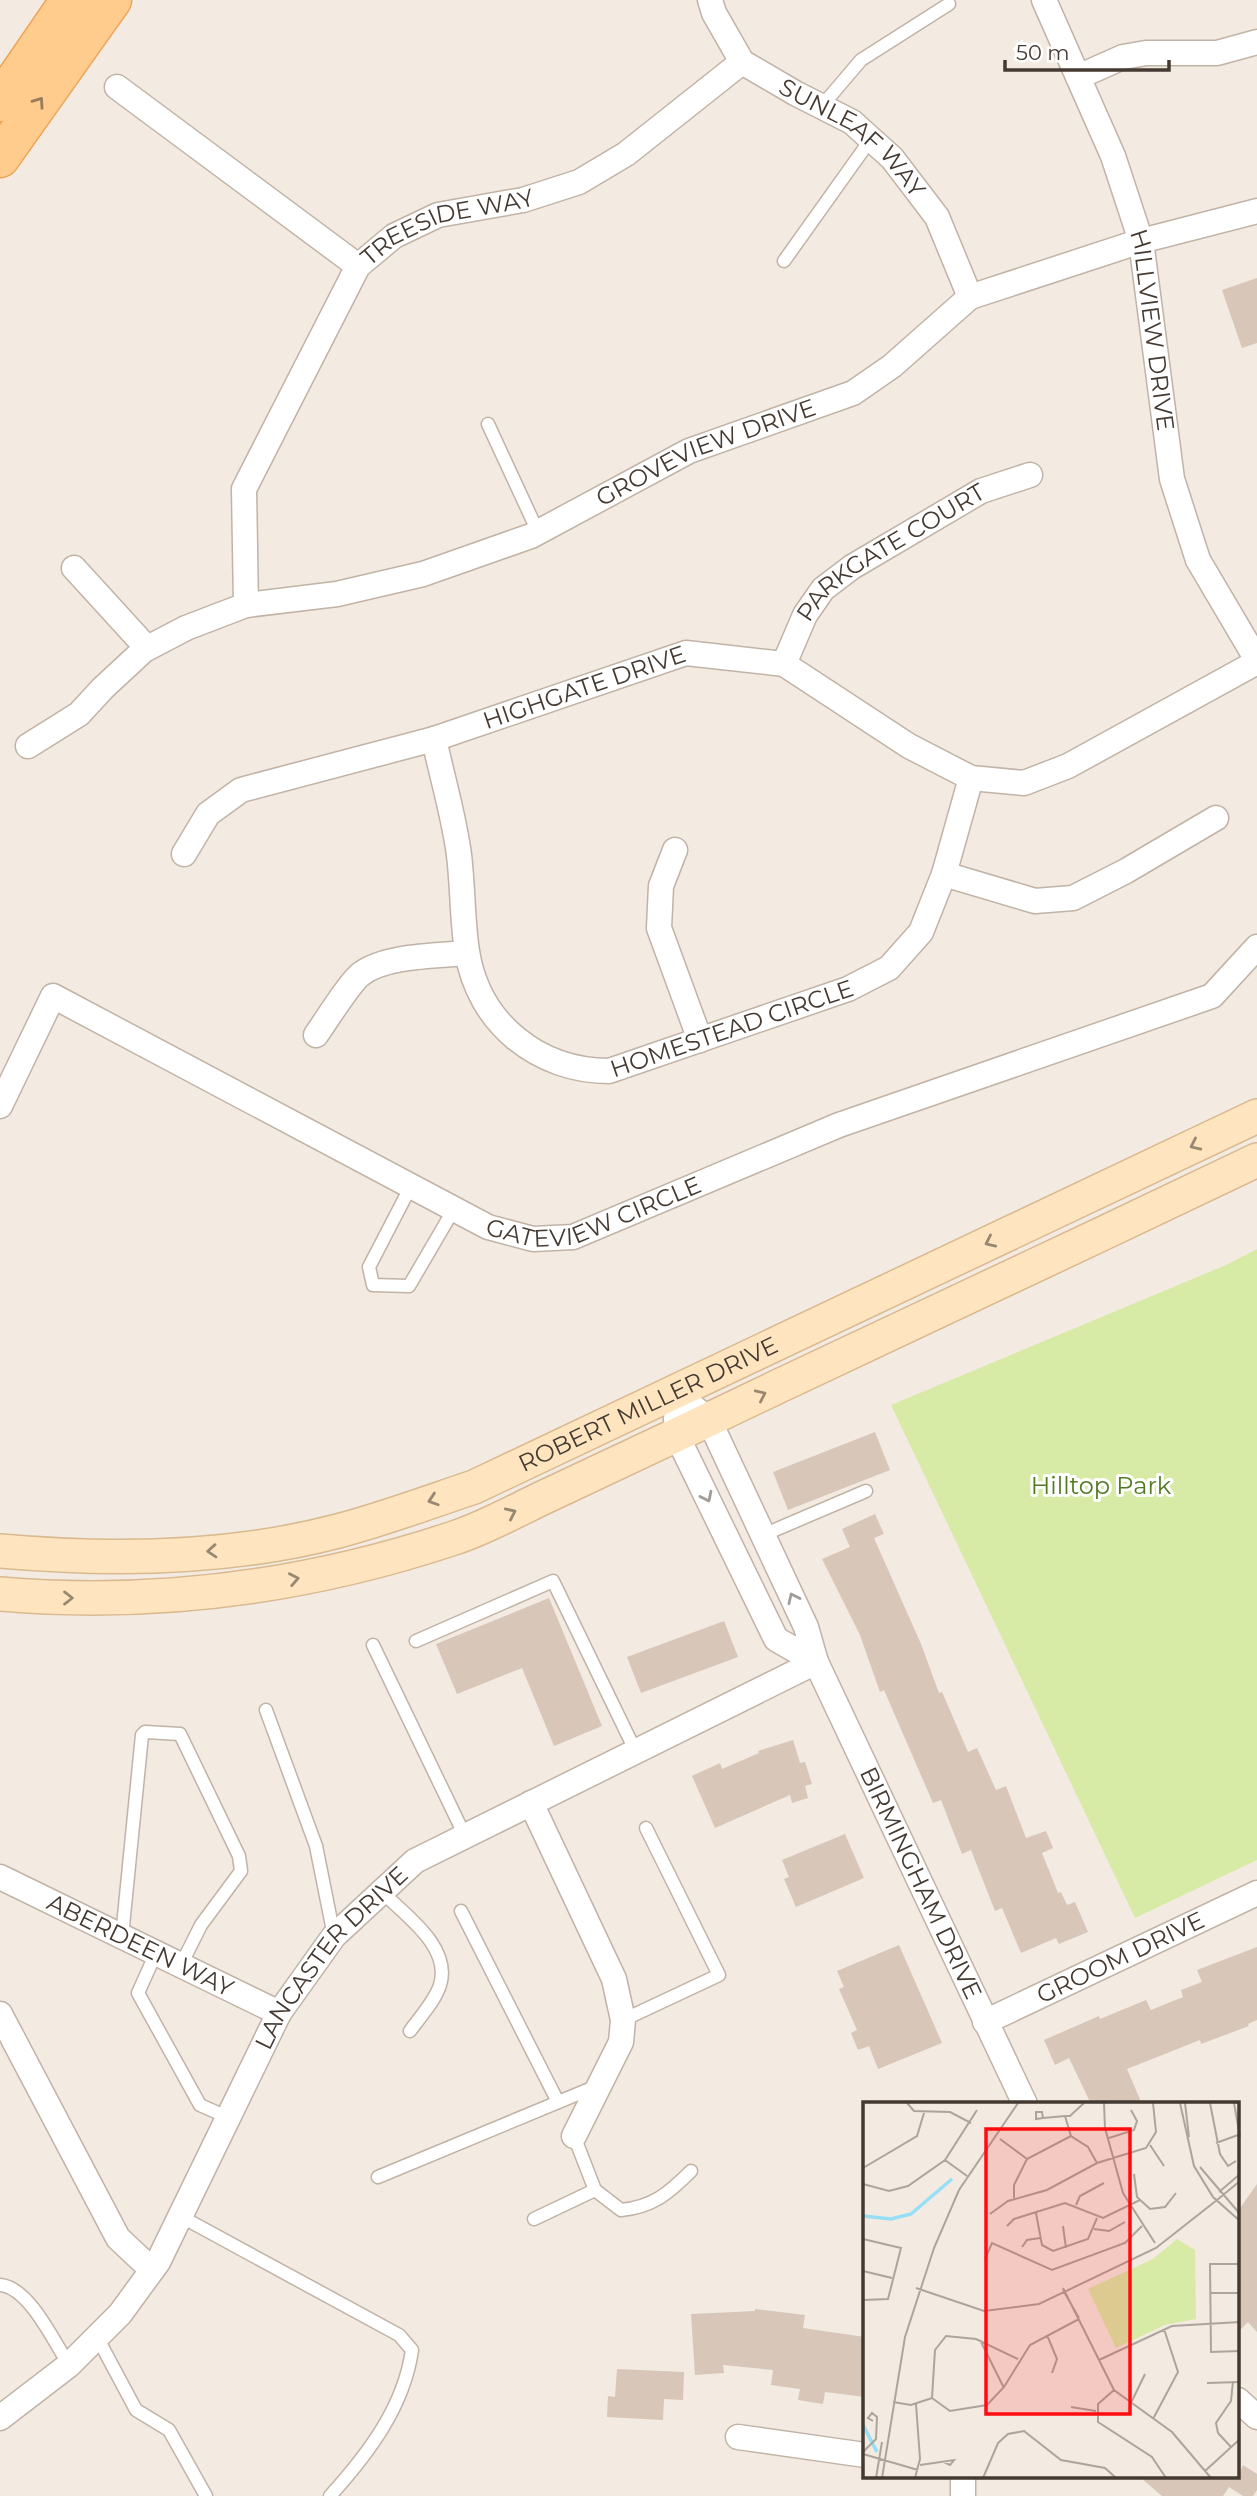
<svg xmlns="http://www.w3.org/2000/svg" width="1257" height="2496" viewBox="0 0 1257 2496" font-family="Montserrat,sans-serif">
<rect width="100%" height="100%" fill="#f3eae1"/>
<polygon fill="#d8eba6" points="1257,1249 1257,1860 1135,1918 891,1405 1226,1265"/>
<g fill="#d8c6b9">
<polygon points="1257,278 1257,343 1242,348 1222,290"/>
<polygon points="875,1432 890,1470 788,1510 773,1472"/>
<polygon points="875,1514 884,1534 874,1538 921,1644 939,1693 942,1692 968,1752 977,1748 996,1790 1006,1786 1026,1838 1046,1831 1053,1848 1042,1853 1058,1893 1061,1892 1067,1905 1075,1902 1088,1932 1059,1944 1056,1938 1021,1953 1002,1908 995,1911 971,1850 962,1854 941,1800 933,1803 884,1690 880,1692 860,1635 822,1559 850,1547 842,1529"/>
<polygon points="549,1598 602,1726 554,1746 522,1668 457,1694 436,1644"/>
<polygon points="724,1621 738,1657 641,1693 627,1657"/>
<polygon points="793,1740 800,1763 805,1762 812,1784 805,1786 808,1798 792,1803 790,1795 715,1828 692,1776 720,1763 722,1769 759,1753 758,1751"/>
<polygon points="845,1834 864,1878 796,1907 784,1879 789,1877 782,1860"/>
<polygon points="899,1945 942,2043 878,2069 869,2046 858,2050 851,2033 857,2030 839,1989 844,1987 837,1971"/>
<polygon points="1257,1947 1257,2020 1248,2024 1249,2026 1201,2044 1200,2040 1127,2069 1142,2104 1091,2104 1069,2058 1055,2065 1044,2040 1099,2016 1100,2019 1146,2000 1151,2010 1183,1997 1181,1990 1202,1982 1197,1970"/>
<polygon points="1257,2184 1257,2332 1248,2322 1238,2332 1238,2211"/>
<polygon points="755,2309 805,2315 803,2328 865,2337 865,2397 825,2392 823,2404 798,2400 800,2389 771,2385 773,2370 723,2365 724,2373 695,2375 691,2314 755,2311"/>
<polygon points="617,2369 684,2372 683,2400 664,2399 663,2420 607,2417 608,2396 615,2397"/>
<polygon points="1243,2465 1257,2474 1257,2490 1253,2496 1243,2496 1229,2487 1223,2496 1162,2496 1140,2477 1238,2477"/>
</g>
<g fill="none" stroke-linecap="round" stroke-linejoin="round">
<defs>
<g id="lane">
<polyline points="821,107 861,60 949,4"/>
<polyline points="784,261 871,139"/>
<polyline points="488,424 538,532"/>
<polyline points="411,1186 369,1267 373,1285 409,1286 454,1209"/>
<polyline points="763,1535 866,1491"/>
<polyline points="416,1641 553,1581 636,1752"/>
<polyline points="373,1645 465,1836"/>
<polyline points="266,1710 316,1846 334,1936"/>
<path d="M382,1892C405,1915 452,1947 440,1985C435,2001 420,2017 410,2031"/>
<polyline points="461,1911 558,2102"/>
<polyline points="122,1936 142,1735 145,1732 180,1734 239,1856 241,1871 201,1925 181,1965"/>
<polyline points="156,1953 138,1993 200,2105 227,2117"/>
<polyline points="623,2020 719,1975 646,1828"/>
<path d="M574,2136L595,2190L621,2210C653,2207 669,2193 691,2171"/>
<polyline points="378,2177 597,2086"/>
<path d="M180,2216L399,2335L412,2350C404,2407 368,2454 330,2496"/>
<polyline points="534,2219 595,2190"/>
<path d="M0,2285C29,2287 54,2342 69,2365"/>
<polyline points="97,2337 136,2410 169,2430 206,2496"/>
</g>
<g id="street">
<path id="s1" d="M710,0L714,13L742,62L795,93L852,122L892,158L937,217L970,297"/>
<path id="s2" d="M1044,0L1113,156L1141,241L1172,479L1198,560L1257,660"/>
<polyline points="1078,77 1123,57 1146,53 1217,53 1257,42"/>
<polyline points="117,87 358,266"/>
<polyline points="74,568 147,648"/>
<path id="s3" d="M246,605L244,489L358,266L394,236L438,215L523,200L579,182L626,154L742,62"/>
<path id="s4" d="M784,664L805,615L823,589L852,567L981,491L1030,475"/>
<path id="s5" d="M434,739C442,777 454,816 459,855C463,887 462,919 467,951C478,1023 538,1071 609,1071L848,989L889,968L921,932L944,874L971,778"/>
<path id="s6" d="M28,746L79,714L103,688L144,650L186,628L246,605L337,594L423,574L531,536L689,451L853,393L892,366L970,297L1141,241L1257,211"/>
<polyline points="675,850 661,886 659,928 700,1040"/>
<path id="s7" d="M184,854L208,814L241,790L434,739L686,653L784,664L909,746L971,778L1024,783L1068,766L1257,662"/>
<polyline points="944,874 1035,901 1073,898 1126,871 1216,818"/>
<path d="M316,1035C326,1021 350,982 361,974C386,955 437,956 467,953"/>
<path id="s8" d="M0,1106L53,996L488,1227L533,1239L573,1237L839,1125L1212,996L1257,947"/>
<path id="s9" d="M674,1391L709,1420L806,1627L816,1662L1025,2104"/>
<polyline points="676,1418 677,1436 776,1639 816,1662"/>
<polyline points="531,1803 614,1979 623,2020 621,2042 574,2136"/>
<path id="s10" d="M0,1877L279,2013"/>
<polyline points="0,2014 118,2238 152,2270"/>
<path id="s11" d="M985,2022L1257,1893"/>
<polyline points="1238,2400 1257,2417"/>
<path id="s12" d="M0,2418L69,2365L120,2314L158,2262L279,2013L334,1936L415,1861L816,1662"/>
<polyline points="738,2437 865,2455"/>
<polyline points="963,2477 963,2496"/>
</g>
<g id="secondary">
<path id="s13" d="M0,1551C112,1561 228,1560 338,1531C384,1519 429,1502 474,1487L1257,1116"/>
<path d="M0,1594C154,1607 307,1587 454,1538C488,1527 520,1508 553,1493C628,1458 704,1422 779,1386C939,1311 1098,1236 1257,1160"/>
</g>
<g id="primary">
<polyline points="0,102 70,0"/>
<polyline points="0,158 112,0"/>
</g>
</defs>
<use href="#lane" stroke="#c1b3a6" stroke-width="15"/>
<use href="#street" stroke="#c1b3a6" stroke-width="27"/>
<use href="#secondary" stroke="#d9b98f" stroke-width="36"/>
<use href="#primary" stroke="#eda555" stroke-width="41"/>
<use href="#lane" stroke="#fff" stroke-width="12"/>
<use href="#street" stroke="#fff" stroke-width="24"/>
<use href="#secondary" stroke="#ffe5bf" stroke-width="33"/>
<use href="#primary" stroke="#ffcc8e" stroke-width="38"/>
</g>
<defs><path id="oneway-chevron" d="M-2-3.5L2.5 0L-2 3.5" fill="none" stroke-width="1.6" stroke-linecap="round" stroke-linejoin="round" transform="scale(1.75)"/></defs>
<use stroke="#987c5b" href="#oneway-chevron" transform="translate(39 102) rotate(-55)"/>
<g stroke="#988771">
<use href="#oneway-chevron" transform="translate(1195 1145) rotate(155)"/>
<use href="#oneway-chevron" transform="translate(990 1242) rotate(155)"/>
<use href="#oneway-chevron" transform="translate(761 1395) rotate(-25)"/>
<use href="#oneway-chevron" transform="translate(433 1500) rotate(162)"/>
<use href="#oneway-chevron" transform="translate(511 1513) rotate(-25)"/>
<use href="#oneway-chevron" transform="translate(212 1551) rotate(176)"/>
<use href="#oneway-chevron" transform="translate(294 1579) rotate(-11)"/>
<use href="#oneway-chevron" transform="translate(68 1598)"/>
</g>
<g stroke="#a29c98">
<use href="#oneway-chevron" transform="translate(707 1497) rotate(64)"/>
<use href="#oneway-chevron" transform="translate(793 1598) rotate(-115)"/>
</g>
<g text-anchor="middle" stroke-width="6" stroke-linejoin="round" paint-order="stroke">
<g font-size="24" fill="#443a32" stroke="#fff">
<text dy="8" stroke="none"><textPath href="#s1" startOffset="205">SUNLEAF WAY</textPath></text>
<text dy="8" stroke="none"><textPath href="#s3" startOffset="467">TREESIDE WAY</textPath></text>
<text dy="8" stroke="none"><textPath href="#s2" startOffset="350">HILLVIEW DRIVE</textPath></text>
<text dy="8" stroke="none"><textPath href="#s6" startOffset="752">GROVEVIEW DRIVE</textPath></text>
<text dy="8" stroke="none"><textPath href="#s4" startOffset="161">PARKGATE COURT</textPath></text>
<text dy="8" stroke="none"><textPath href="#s7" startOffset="446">HIGHGATE DRIVE</textPath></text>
<text dy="8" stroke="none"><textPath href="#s5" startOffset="548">HOMESTEAD CIRCLE</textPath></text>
<text dy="8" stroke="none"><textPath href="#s8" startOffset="726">GATEVIEW CIRCLE</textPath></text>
<text dy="8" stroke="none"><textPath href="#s13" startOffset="676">ROBERT MILLER DRIVE</textPath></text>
<text dy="8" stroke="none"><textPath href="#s9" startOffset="555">BIRMINGHAM DRIVE</textPath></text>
<text dy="8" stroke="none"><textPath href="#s10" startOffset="156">ABERDEEN WAY</textPath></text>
<text dy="8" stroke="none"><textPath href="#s11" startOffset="150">GROOM DRIVE</textPath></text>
<text dy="8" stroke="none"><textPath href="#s12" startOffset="576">LANCASTER DRIVE</textPath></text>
</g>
<g font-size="24" fill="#527a21" stroke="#fff">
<text x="1101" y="1494">Hilltop Park</text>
</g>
</g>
<g transform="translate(863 2102)">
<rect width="376" height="376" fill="#f3eae1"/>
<path d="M314,137L332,148L333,217L302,223L253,246L225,187L290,157Z" fill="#d8eba6"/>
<path fill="none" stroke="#97dff6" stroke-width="3.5" d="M0,114L28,117L48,112L89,77M0,323L14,350"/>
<path fill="none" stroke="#ada49b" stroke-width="2" d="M44,1L51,9L87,10L108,21M241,1L242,26L260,91L292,141M317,1L331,64L350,95L377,119M322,1L326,35M347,1L357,52L365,64L373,59M371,1L377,35M202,14L208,34L225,45L234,61M180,16L179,10H173V17L180,16L202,14H207L221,1M246,36L271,28L274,19L268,8M137,37L164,57M353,41L375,33M287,43L301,64M82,58L104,74M337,65L377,112M0,66L54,34L61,11M271,72L274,95L287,107L302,105L313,91M0,82L26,89L45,84L82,58L114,8M356,90L377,72M151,96V83L164,57L208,34M354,98L377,79M213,103L217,94L241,81M173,111L179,143L190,149L225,137L234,116M127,112L145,99L184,88L234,61L283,46L293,30L290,1M144,124L151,117L202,101L240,116L277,98M200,124L203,146M231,127L246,129L262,120M0,137L38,146L25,197L0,198M159,145L164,138L177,136M122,157L129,141L189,168L262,141L279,124M377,162H347L348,250L377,249M0,169L29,176M53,186L121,209L176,202L293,146L354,98M200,186L251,288L309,330L348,376M200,188L216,216M347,191H377M184,233L194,257L189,271M117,238L141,286M236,258L309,224L377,220M344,281L377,280M251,288L235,302V320L289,355L303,376M69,296L87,309L124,303L141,285L167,243L216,217M69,296L72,248L83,234L113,237L155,257M30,300L48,303L69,296M267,303L282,272M208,305L233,309M290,317L315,270L301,227M368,345L355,331L353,321L368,299L370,279M0,350L13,337L14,315L9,311L5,316L10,319M0,352L55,368M57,363L91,358L87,363L81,360M342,369L377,337M13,376L19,340M19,376L42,235L71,146L96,88L155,1M52,376L57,357L53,302M120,376L135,341L145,332L161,329L198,358L242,366L253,376"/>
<path fill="#ff0c11" fill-opacity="0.15" stroke="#ff0c11" stroke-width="3.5" d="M123,27H267V312H123Z"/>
<rect width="376" height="376" fill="none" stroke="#443a32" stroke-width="3.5"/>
</g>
<path d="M1005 60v10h164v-10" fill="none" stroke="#443a32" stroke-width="3.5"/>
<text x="1016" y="60" font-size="21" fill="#443a32" stroke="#ffffff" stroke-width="5" paint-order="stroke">50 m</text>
</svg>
